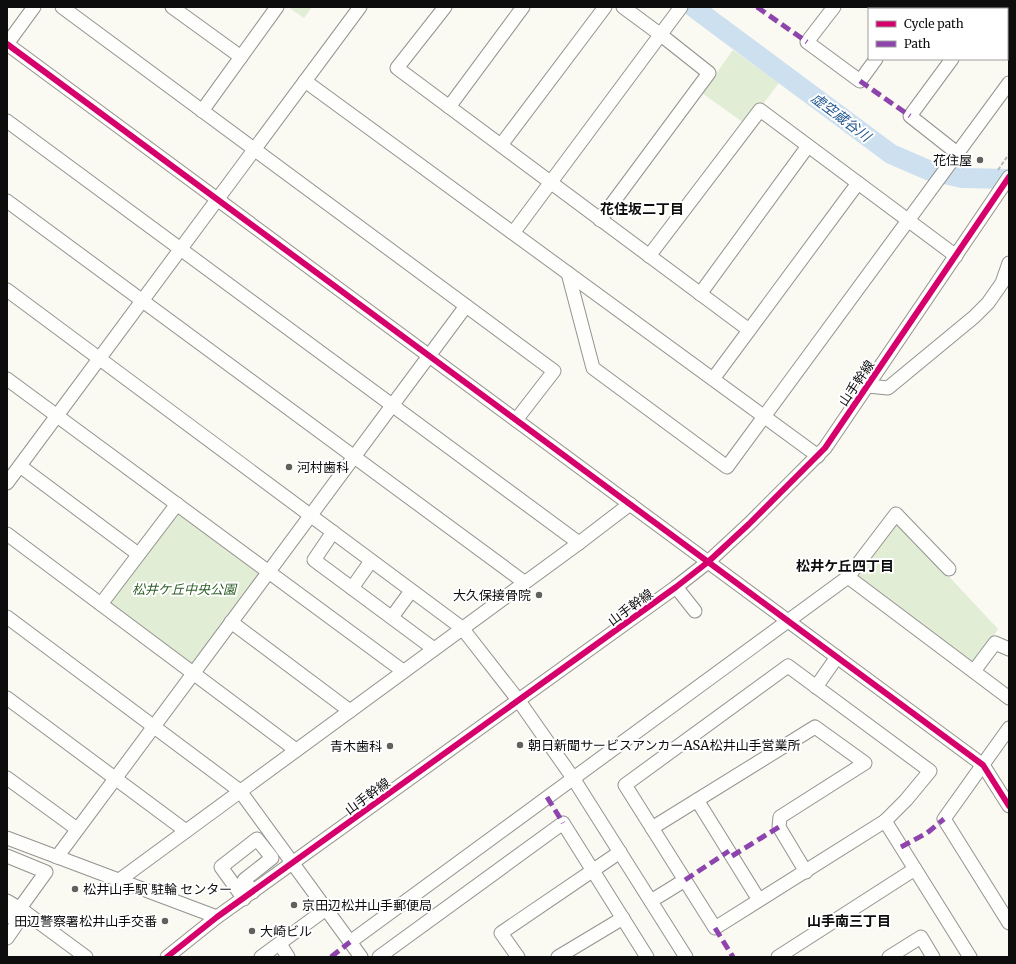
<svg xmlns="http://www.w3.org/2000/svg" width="1016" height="964" viewBox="0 0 1016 964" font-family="Merriweather,'Noto Sans JP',serif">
<rect width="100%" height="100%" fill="#faf9f2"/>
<g fill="#e1edd4">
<polygon points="288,7 312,7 304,18"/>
<polygon points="733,50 779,83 763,104 759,102 744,123 702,93"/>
<polygon points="178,512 260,575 191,666 109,603"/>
<polygon points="897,521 998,629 977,661 970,662 855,579 856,574"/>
</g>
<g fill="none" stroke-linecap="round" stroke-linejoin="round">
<polyline stroke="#cce0f0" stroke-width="20" points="693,7 891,154 928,170 962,178 1009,179"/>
<defs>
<g id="minor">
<polyline points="62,7 554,371 516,420"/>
<polyline points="172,7 241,57"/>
<polyline points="445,7 397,68 749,330"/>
<polyline points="834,7 807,42 860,81 876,59"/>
<polyline points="912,9 914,7"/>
<polyline points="988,9 990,7"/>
<polyline points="7,44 983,765 1009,806"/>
<polyline points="7,44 34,7"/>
<polyline points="952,59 910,116 957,153"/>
<polyline points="305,81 818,456"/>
<polyline points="449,107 523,7"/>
<polyline points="202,111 277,7"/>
<polyline points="7,121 579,543"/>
<polyline points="501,145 605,7"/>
<polyline points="7,201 524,582"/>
<polyline points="600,220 709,73 661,35 623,7"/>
<polyline points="513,233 681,7"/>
<polyline points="649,256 760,110 956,256"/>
<polyline points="568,273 593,368 727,467 1009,83"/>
<polyline points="7,290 462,628 519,701 573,778 686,957"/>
<polyline points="700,294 808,146"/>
<polyline points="7,379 403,671"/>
<polyline points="713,379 858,183"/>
<polyline points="868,386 888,388 974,317 988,303 1002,283 1009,263"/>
<polyline points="20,466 138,554"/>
<polyline points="7,483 360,7"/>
<polyline points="333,532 314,560 434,649"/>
<polyline points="7,534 296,750"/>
<polyline points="848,577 1009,698"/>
<polyline points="676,587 695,611"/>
<polyline points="352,588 371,561"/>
<polyline points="101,604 177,504"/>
<polyline points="7,617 240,791 361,957"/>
<polyline points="392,617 411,591"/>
<polyline points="231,622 350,711"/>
<polygon points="788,666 930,771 906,800 885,821 715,928 625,785"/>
<polyline points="974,671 995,643 1009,649"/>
<polyline points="816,687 837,657"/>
<polyline points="7,698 186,831"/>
<polyline points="1009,728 944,819 1009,923"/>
<polyline points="7,778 77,829"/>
<polyline points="697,800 759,900"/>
<polyline points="885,821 970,957"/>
<polyline points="652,828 815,727 865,763 780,817 779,827 806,872"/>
<polyline points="7,838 217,917"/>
<polyline points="7,856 46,872 20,908"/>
<polyline points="57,857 466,306"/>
<polyline points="118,881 579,543 630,504"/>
<polyline points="244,899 221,867 257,839 272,858 244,880 253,892"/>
<polyline points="7,901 25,912 86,957"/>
<polyline points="651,901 685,880"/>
<polyline points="7,917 13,905"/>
<polyline points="7,938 25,912"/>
<polyline points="350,942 848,577 896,514 949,569"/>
<polyline points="280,944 288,957"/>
<polyline points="167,957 217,917 676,587 708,562 749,524 825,448 1009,177"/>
<polyline points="261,957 326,909"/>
<polyline points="379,957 563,823 647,957"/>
<polyline points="518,957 501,933 620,852"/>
<polyline points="558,957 623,918"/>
<polyline points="778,957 915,869"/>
<polyline points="889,957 921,937 933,957"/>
</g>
</defs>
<use href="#minor" stroke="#949390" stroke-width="15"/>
<polyline stroke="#b8b8b6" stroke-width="2" stroke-dasharray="4 2" stroke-linecap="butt" points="998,170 1009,154"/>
<use href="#minor" stroke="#fefefd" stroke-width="13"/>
<g stroke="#8e44ad" stroke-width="5" stroke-dasharray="10 5" stroke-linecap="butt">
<polyline points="757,7 807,42"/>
<polyline points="860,81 910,116"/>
<polyline points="547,797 563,823"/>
<polyline points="901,847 927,833 944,819"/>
<polyline points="732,856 779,827"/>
<polyline points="685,880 729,851"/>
<polyline points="715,928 733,957"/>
<polyline points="331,957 350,942"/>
</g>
<defs>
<g id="cycleway">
<polyline points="7,44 983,765 1009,806"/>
<polyline points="167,957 217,917 676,587 708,562 749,524 825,448 1009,177"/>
</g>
</defs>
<use href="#cycleway" stroke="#fff" stroke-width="8"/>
<use href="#cycleway" stroke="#d6006c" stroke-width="6"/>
</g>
<g fill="#60605d" stroke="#fff" stroke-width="1.5">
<circle cx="980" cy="160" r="4"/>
<circle cx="289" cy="467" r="4"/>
<circle cx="539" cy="595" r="4"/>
<circle cx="520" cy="745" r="4"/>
<circle cx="390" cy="746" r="4"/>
<circle cx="75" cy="889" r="4"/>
<circle cx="294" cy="905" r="4"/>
<circle cx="165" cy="921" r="4"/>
<circle cx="252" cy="931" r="4"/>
</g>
<g text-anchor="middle" stroke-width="4" stroke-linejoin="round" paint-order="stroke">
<g font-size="13" fill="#0d0d0d" stroke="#fff" text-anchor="start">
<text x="972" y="165" text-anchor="end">花住屋</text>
<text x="297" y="472">河村歯科</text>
<text x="531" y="600" text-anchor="end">大久保接骨院</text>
<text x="528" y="750">朝日新聞サービスアンカーASA松井山手営業所</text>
<text x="382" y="751" text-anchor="end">青木歯科</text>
<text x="83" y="894">松井山手駅 駐輪 センター</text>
<text x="302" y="910">京田辺松井山手郵便局</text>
<text x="157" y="926" text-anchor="end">田辺警察署松井山手交番</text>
<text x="260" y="936">大崎ビル</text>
</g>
<g font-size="13" fill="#0d0d0d" stroke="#fff">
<text transform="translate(856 383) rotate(-56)" y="5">山手幹線</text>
<text transform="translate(630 607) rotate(-36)" y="5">山手幹線</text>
<text transform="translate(367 796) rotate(-36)" y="5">山手幹線</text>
</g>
<g font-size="13" font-style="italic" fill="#2c5d25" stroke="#fff">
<text x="184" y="594">松井ケ丘中央公園</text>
</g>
<g font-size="14" font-style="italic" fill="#255890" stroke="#fff">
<text transform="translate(841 117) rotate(37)" y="5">虚空蔵谷川</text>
</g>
<g font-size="14" font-weight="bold" fill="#0d0d0d" stroke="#fff">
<text x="642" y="214">花住坂二丁目</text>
<text x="845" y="571">松井ケ丘四丁目</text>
<text x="849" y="926">山手南三丁目</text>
</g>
</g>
<rect width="1016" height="964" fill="none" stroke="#0d0d0d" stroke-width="16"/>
<rect x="868" y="8" width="140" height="52" fill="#ffffff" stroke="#9e9e9e"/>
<rect x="876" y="21" width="20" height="6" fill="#d6006c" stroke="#9e9e9e"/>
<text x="904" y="28" font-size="12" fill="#0d0d0d">Cycle path</text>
<rect x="876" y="41" width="20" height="6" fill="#8e44ad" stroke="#9e9e9e"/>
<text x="904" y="48" font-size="12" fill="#0d0d0d">Path</text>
</svg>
